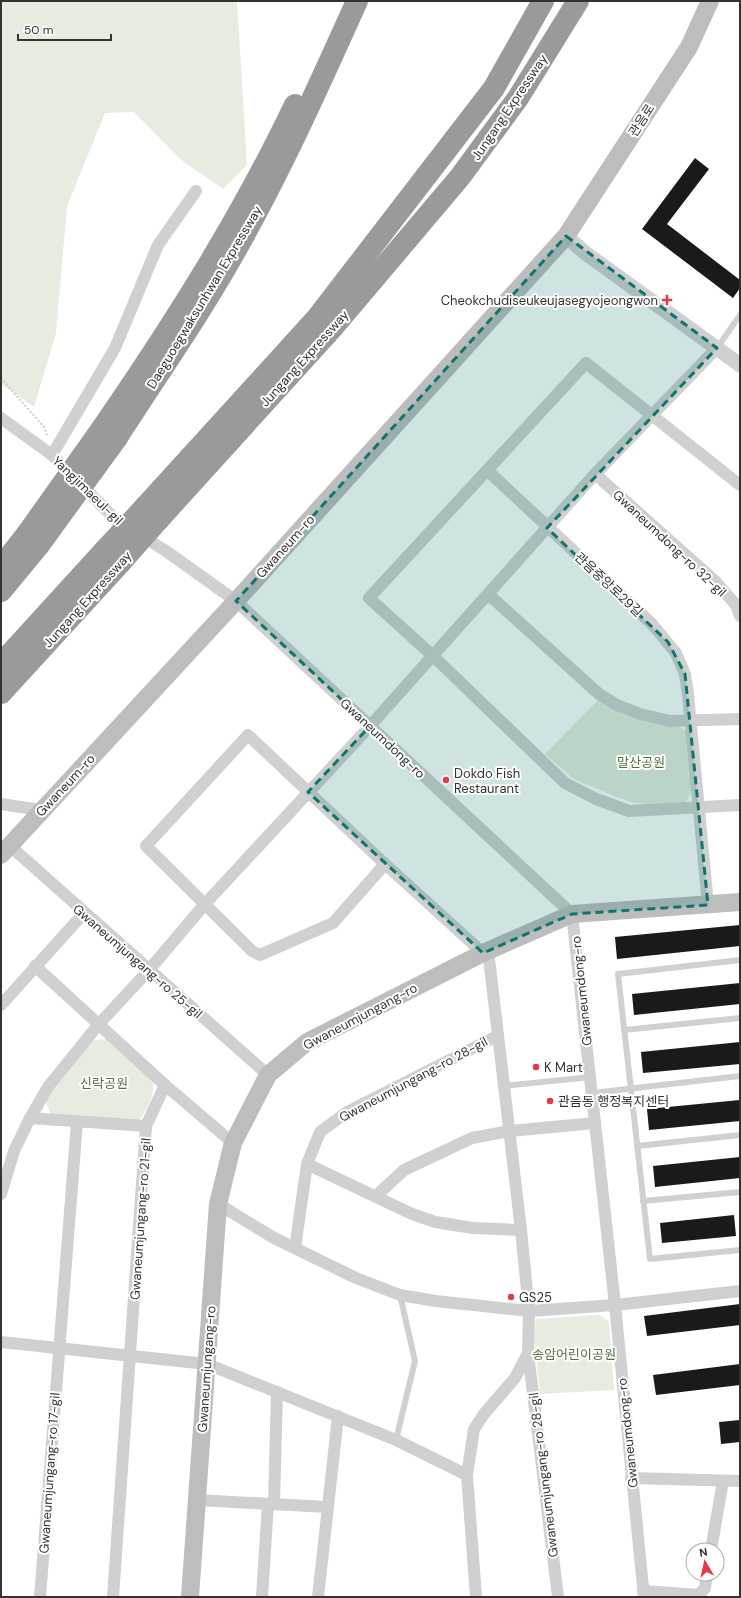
<svg xmlns="http://www.w3.org/2000/svg" width="741" height="1598" viewBox="0 0 741 1598" font-family="'DM Sans','Noto Sans KR',sans-serif">
<rect width="100%" height="100%" fill="#fff"/>
<g fill="#e6ecdf">
<polygon points="1,1 237,1 247,165 223,189 181,160 134,112 105,113 67,206 56,333 34,407 1,384"/>
<path d="M599,699C618,712 630,719 653,723C667,726 676,723 688,732L692,791L685,803L646,804L630,802L575,780L545,754Z"/>
<path d="M106,1039L153,1079C155,1095 148,1110 137,1122L51,1114L45,1101L93,1040Z"/>
<polygon points="600,1315 609,1322 614,1390 540,1394 534,1338 536,1319"/>
</g>
<g fill="#1a1a1a">
<polygon points="695,158 709,169 667,224 740,280 740,288 733,298 642,229"/>
<polygon points="740,925 740,946 617,959 615,937"/>
<polygon points="740,983 740,1004 634,1015 632,994"/>
<polygon points="740,1042 740,1064 643,1073 641,1052"/>
<polygon points="740,1100 740,1121 649,1130 647,1109"/>
<polygon points="740,1157 740,1178 655,1187 653,1166"/>
<polygon points="734,1215 736,1236 662,1243 660,1223"/>
<polygon points="740,1304 740,1325 647,1336 644,1316"/>
<polygon points="740,1364 740,1385 656,1395 653,1375"/>
<polygon points="740,1420 740,1442 721,1444 719,1422"/>
</g>
<g fill="none" stroke-linecap="round" stroke-linejoin="round">
<polyline stroke="#cdcdcd" stroke-width="2" stroke-dasharray="2 2" stroke-linecap="butt" points="1,378 44,427 47,435"/>
<g stroke="#d0d0d0" stroke-width="6">
<polyline points="717,348 740,315"/>
<polyline points="740,960 618,974 650,1259 740,1250"/>
<polyline points="624,1030 740,1018"/>
<polyline points="504,1086 591,1077"/>
<polyline points="592,1093 740,1076"/>
<polyline points="637,1146 740,1135"/>
<polyline points="643,1201 740,1192"/>
<polyline points="396,1440 415,1361 400,1295"/>
</g>
<g stroke="#d0d0d0" stroke-width="12">
<polyline points="1,418 52,455 116,520 166,551 236,601 572,914 615,1305 644,1597"/>
<polyline points="52,455 115,348 158,245 196,191"/>
<polyline points="488,471 652,624 676,653 685,674 688,694 708,905"/>
<polyline points="595,474 715,581 736,605 740,616"/>
<polyline points="740,485 586,363 369,598 433,656 565,783 596,799 629,811 740,805"/>
<polyline points="488,594 599,694 617,705 640,714 670,721 740,719"/>
<polyline points="1,804 41,810"/>
<polyline points="9,845 268,1075"/>
<polyline points="385,864 333,923 260,955 252,951 146,846 248,735 385,864 483,953"/>
<polyline points="35,966 165,1085 233,1143"/>
<polyline points="1,1005 84,913"/>
<polyline points="30,1118 146,1126"/>
<polyline points="307,1164 412,1214 435,1222 473,1228 521,1230"/>
<polyline points="1,1194 14,1151 30,1118 48,1087 98,1025 149,970 204,905 370,726 595,474 717,348"/>
<polyline points="376,1196 404,1170 472,1138 510,1131 595,1123"/>
<polyline points="218,1204 274,1238 356,1278 400,1295 436,1301 529,1311 615,1305 740,1291"/>
<polyline points="295,1248 307,1164 320,1132 347,1112 497,1036"/>
<polyline points="1,1342 207,1364 396,1440 467,1475"/>
<polyline points="528,1353 558,1597"/>
<polyline points="631,1478 740,1481"/>
<polyline points="197,1500 328,1507"/>
<polyline points="274,1504 277,1392"/>
<polyline points="711,1550 723,1481"/>
<polyline points="643,1591 699,1595 705,1588 707,1574"/>
<polyline points="40,1597 77,1122"/>
<polyline points="113,1597 146,1126 165,1085"/>
<polyline points="262,1597 268,1504"/>
<polyline points="318,1597 338,1416"/>
<polyline points="476,1597 467,1475 474,1429 484,1414 515,1378 528,1353 529,1311 521,1230 488,950"/>
</g>
<polyline stroke="#d0d0d0" stroke-width="15" points="566,236 584,252 740,365"/>
<g stroke="#bdbdbd" stroke-width="18">
<polyline points="1,855 236,601 566,236 689,47 710,1"/>
<polyline points="190,1597 218,1204 233,1143 268,1075 307,1042 483,953 572,914 740,902"/>
</g>
<g stroke="#9a9a9a" stroke-width="22">
<path d="M103,427C174,324 241,218 295,105"/>
<path d="M116,439C159,372 205,307 243,237C285,161 321,81 357,1"/>
<polyline points="145,507 317,318 494,88 543,1"/>
<polyline points="159,519 334,326 460,177 518,98 578,1"/>
<polyline points="1,567 27,534"/>
<polyline points="1,591 39,545"/>
<polyline points="1,664 106,549"/>
<polyline points="1,693 121,562"/>
</g>
<g stroke="#9a9a9a" stroke-width="22">
<polyline points="27,534 103,427"/>
<polyline points="39,545 116,439"/>
<polyline points="106,549 145,507"/>
<polyline points="121,562 159,519"/>
</g>
</g>
<path fill="#0f766e" fill-opacity="0.2" stroke="#0f766e" stroke-width="3" stroke-dasharray="8 5" stroke-linejoin="round" d="M566,236L717,348L547,528L668,642L685,674L708,905L572,914L483,953L308,792L370,726L236,601Z"/>
<g fill="#e63946" stroke="#fff" stroke-width="1.5">
<path d="M665 294h4v4h4v4h-4v4h-4v-4h-4v-4h4z"/>
<circle cx="446" cy="780" r="4"/>
<circle cx="536" cy="1067" r="4"/>
<circle cx="550" cy="1101" r="4"/>
<circle cx="511" cy="1297" r="4"/>
</g>
<g text-anchor="middle" stroke-width="4" stroke-linejoin="round" paint-order="stroke">
<g font-size="13" fill="#333" stroke="#fff">
<text transform="translate(509 107) rotate(-56)" y="5">Jungang Expressway</text>
<text transform="translate(641 120) rotate(-57)" y="5">관음로</text>
<text transform="translate(204 297) rotate(-59)" y="5">Daeguoegwaksunhwan Expressway</text>
<text transform="translate(304 358) rotate(-48)" y="5">Jungang Expressway</text>
<text transform="translate(88 490) rotate(44)" y="5">Yangjimaeul-gil</text>
<text transform="translate(670 543) rotate(43)" y="5">Gwaneumdong-ro 32-gil</text>
<text transform="translate(285 546) rotate(-48)" y="5">Gwaneum-ro</text>
<text transform="translate(609 584) rotate(43)" y="5">관음중앙로29길</text>
<text transform="translate(87 599) rotate(-48)" y="5">Jungang Expressway</text>
<text transform="translate(383 738) rotate(43)" y="5">Gwaneumdong-ro</text>
<text transform="translate(65 785) rotate(-47)" y="5">Gwaneum-ro</text>
<text transform="translate(138 961) rotate(41)" y="5">Gwaneumjungang-ro 25-gil</text>
<text transform="translate(581 991) rotate(-96)" y="5">Gwaneumdong-ro</text>
<text transform="translate(360 1016) rotate(-28)" y="5">Gwaneumjungang-ro</text>
<text transform="translate(413 1079) rotate(-28)" y="5">Gwaneumjungang-ro 28-gil</text>
<text transform="translate(140 1219) rotate(-86)" y="5">Gwaneumjungang-ro 21-gil</text>
<text transform="translate(206 1369) rotate(-86)" y="5">Gwaneumjungang-ro</text>
<text transform="translate(627 1433) rotate(-96)" y="5">Gwaneumdong-ro</text>
<text transform="translate(49 1473) rotate(-86)" y="5">Gwaneumjungang-ro 17-gil</text>
<text transform="translate(543 1475) rotate(-97)" y="5">Gwaneumjungang-ro 28-gil</text>
</g>
<g font-size="13" fill="#333" stroke="#fff" text-anchor="start">
<text x="658" y="305" text-anchor="end">Cheokchudiseukeujasegyojeongwon</text>
<text x="454" y="778">Dokdo Fish<tspan x="454" dy="15">Restaurant</tspan></text>
<text x="544" y="1072">K Mart</text>
<text x="558" y="1106">관음동 행정복지센터</text>
<text x="519" y="1302">GS25</text>
</g>
<g font-size="13" fill="#56703f" stroke="#fff">
<text x="641" y="767">말산공원</text>
<text x="104" y="1088">신락공원</text>
<text x="574" y="1359">송암어린이공원</text>
</g>
</g>
<rect width="741" height="1598" fill="none" stroke="#333333" stroke-width="4"/>
<g transform="translate(705 1562) rotate(351)"><circle r="19" fill="#ffffff" stroke="#adadad"/>
<path d="M0-3L7 15L0 10L-7 15Z" fill="#e63946"/>
<text y="-6" font-size="11" font-weight="bold" text-anchor="middle" fill="#333333">N</text>
</g>
<path d="M18 34v6h93v-6" fill="none" stroke="#333333" stroke-width="2"/>
<text x="24" y="34" font-size="12" fill="#333333" stroke="#ffffff" stroke-width="3" paint-order="stroke">50 m</text>
</svg>
